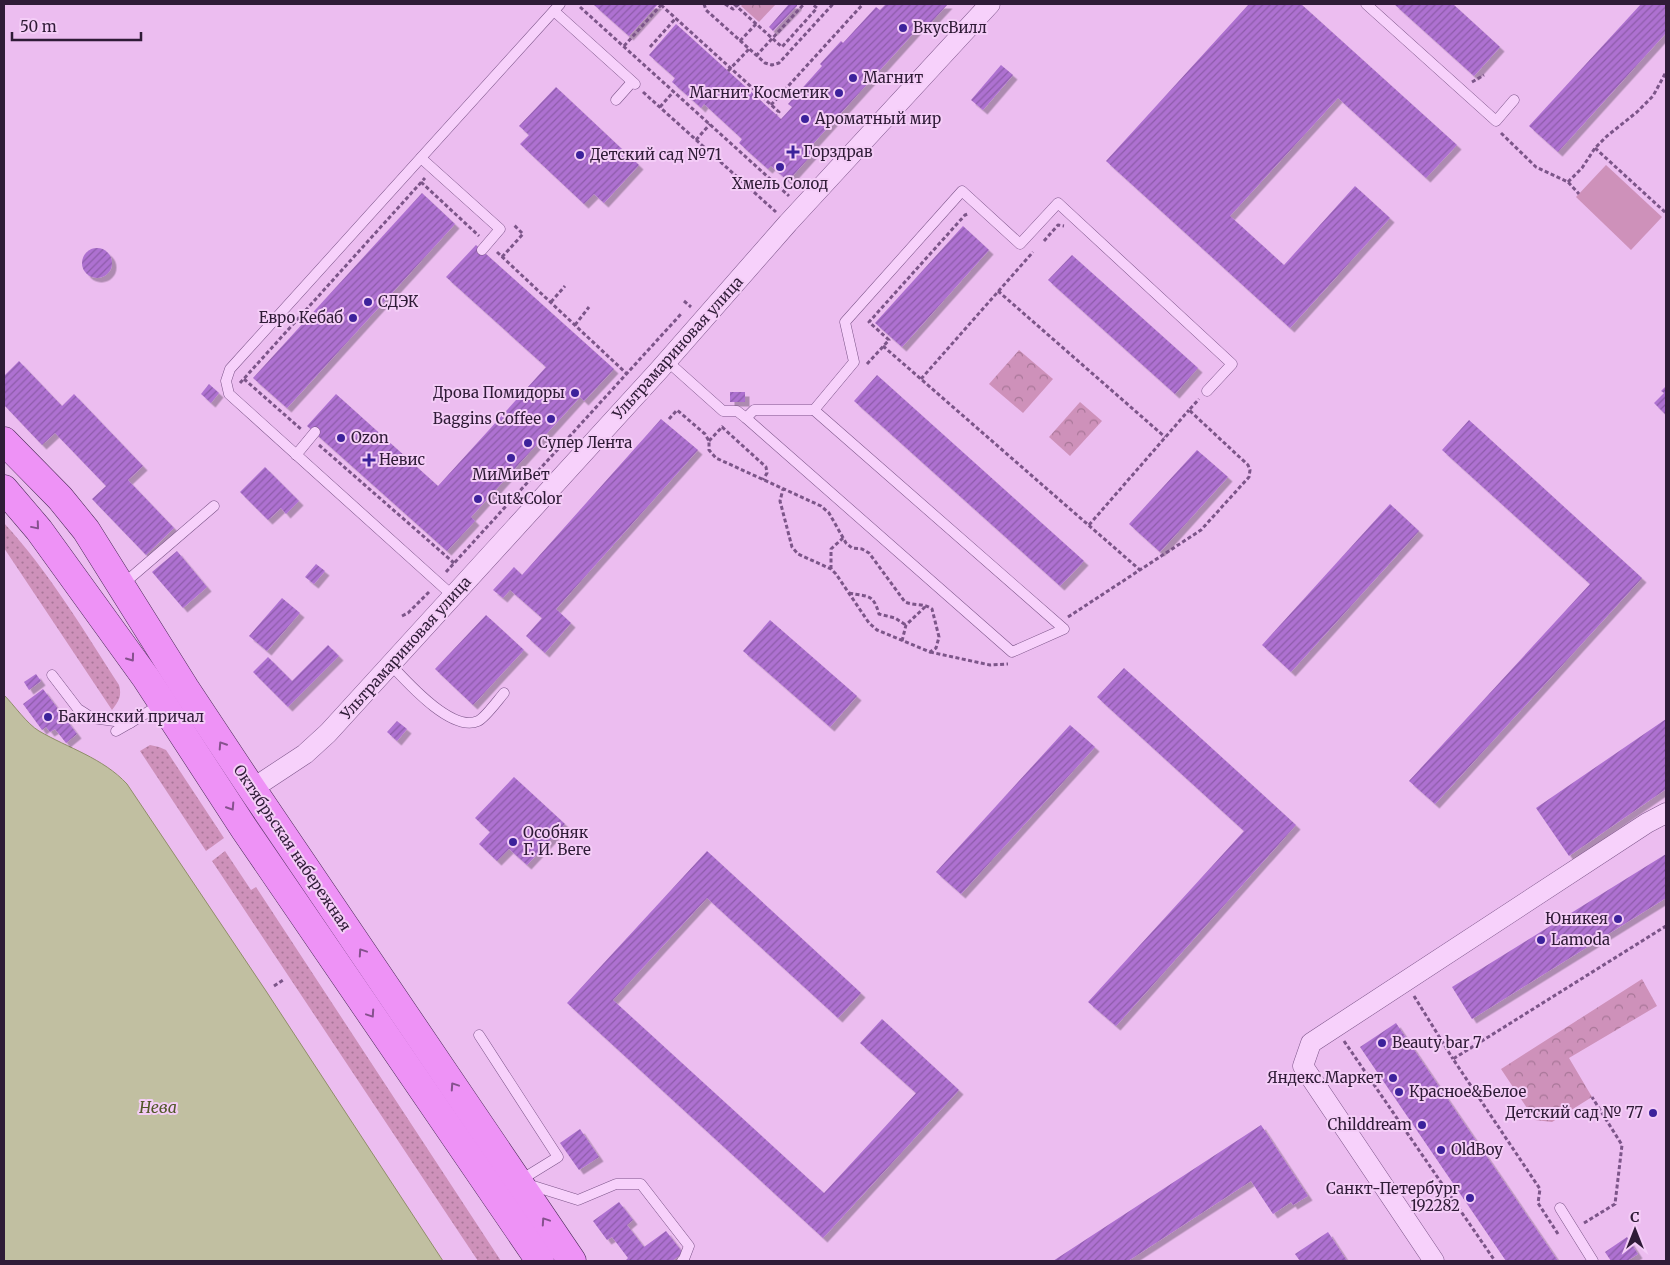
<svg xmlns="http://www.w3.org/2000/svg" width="1670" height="1265" viewBox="0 0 1670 1265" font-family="Merriweather,serif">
<defs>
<pattern id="grass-dots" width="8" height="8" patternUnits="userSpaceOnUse" patternTransform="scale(1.25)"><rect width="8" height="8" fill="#ce91ba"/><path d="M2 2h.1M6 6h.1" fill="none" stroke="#a87698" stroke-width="1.8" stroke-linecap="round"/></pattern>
<pattern id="park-crowns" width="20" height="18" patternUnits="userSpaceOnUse" patternTransform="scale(1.25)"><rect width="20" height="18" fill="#ce91ba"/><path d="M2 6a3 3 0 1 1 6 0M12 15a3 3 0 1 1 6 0" fill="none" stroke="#a87698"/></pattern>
<pattern id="building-hatch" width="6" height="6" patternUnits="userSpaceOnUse" patternTransform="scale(1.25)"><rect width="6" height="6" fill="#ae71d1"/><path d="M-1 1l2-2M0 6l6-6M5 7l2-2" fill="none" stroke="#8e5caa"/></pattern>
<filter id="shadow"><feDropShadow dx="4.5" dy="4.5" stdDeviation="0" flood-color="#0004"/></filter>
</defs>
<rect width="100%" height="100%" fill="#ecbdf0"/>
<g fill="url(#grass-dots)">
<path d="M4,523C49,572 83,629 119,685C122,696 119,701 112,710L4,548Z"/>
<polygon points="150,745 159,747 166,750 224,838 206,851 140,751"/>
<polygon points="225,851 251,890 256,887 501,1261 478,1261 212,861"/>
</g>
<g fill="url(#park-crowns)">
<polygon points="743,4 776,4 759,22 741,6"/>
<polygon points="1019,350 1053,379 1023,413 989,384"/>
<polygon points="1080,402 1102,421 1070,456 1049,437"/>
<polygon points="1642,979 1657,1006 1569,1058 1592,1097 1552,1122 1535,1120 1501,1069"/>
</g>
<polygon fill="#ce91ba" points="1606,165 1662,217 1631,250 1576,197"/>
<path fill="#c1bfa1" stroke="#8f8e68" d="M4,695C14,705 27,724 39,731C68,748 103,758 127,784L266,991L443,1261H4Z"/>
<g fill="url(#building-hatch)" filter="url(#shadow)">
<polygon points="595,4 658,4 629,36 594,5"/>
<polygon points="789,4 797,4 797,6 773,31 769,27"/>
<polygon points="886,4 948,4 924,30 920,26 811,146 816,150 788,181 771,166 768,169 751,154 739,143 742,139 704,104 701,108 698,105 672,82 675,78 649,55 676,24 781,119 792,107 788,104 822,66 820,64 841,41 843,43 876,7 880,10"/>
<polygon points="1249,4 1301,4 1457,145 1426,178 1338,98 1230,216 1284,265 1355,186 1390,218 1290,328 1106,161"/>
<polygon points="1394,4 1453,4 1500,47 1474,76"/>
<polygon points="1641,4 1666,4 1666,33 1558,152 1529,126"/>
<polygon points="1001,65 1013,75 983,110 971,100"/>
<polygon points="556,87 639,165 604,203 594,194 584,204 520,144 529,135 519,126"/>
<polygon points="422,193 455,224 287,408 253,378"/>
<polygon points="963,226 989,250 902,347 875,323"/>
<polygon points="476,245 614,369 584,401 580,397 471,517 475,521 447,551 307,426 336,394 438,486 546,367 446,277"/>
<circle cx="97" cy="263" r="15"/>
<polygon points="1072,255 1198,368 1175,394 1048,280"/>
<polygon points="19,361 62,406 74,394 143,466 128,480 174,528 146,555 92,499 106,486 55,433 42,445 4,405 4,376"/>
<polygon points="877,375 1084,561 1060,586 854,401"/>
<polygon points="209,384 219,393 211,403 201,394"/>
<polygon points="1666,386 1666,415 1654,403 1664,393 1661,391"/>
<rect x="730" y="392" width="15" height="10"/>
<polygon points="661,419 698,450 556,609 571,623 545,653 526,636 542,618 510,590 503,598 493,590 514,567 522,575"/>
<polygon points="1469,420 1642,578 1435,804 1409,781 1590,584 1442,450"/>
<polygon points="1197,450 1228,477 1160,552 1129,524"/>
<polygon points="265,467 299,501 286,514 281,508 268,520 240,492"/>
<polygon points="1390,504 1419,531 1291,672 1262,645"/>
<polygon points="177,551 207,587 183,608 152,572"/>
<polygon points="316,564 325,571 314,584 305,577"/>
<polygon points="282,598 300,613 267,651 249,636"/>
<polygon points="486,615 524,650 473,705 435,669"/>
<polygon points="770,620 857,696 830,727 743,651"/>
<polygon points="328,645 339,656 288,707 253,672 268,657 292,681"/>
<polygon points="1124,668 1296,825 1116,1026 1088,1002 1244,831 1097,697"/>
<polygon points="36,674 41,681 29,690 24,682"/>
<polygon points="43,689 77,734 66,743 55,729 50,732 46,727 42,730 23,704"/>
<polygon points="1666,719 1666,789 1569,856 1536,808"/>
<polygon points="397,721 407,729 397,741 387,732"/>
<polygon points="1070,725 1095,747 961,894 936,872"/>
<polygon points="514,777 565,824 527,865 509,849 497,861 479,844 490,832 475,818"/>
<polygon points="707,851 861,993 838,1018 707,898 613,1000 824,1193 916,1093 860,1043 882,1019 959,1090 823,1238 567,1003"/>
<polygon points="1666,854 1666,898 1472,1019 1452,987"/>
<polygon points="1396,1023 1442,1091 1558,1261 1506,1261 1360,1047"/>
<polygon points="1261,1125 1308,1196 1293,1205 1291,1202 1273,1214 1251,1181 1128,1261 1053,1261"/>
<polygon points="580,1129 599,1157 579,1170 560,1143"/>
<polygon points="619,1202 633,1220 627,1225 644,1247 666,1231 683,1253 672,1261 625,1261 628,1258 612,1237 607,1240 593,1221"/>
<polygon points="1328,1232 1347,1261 1300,1261 1295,1254"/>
<polygon points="1627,1237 1638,1254 1627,1261 1611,1261 1605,1252"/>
</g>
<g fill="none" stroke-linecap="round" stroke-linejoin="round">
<defs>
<g id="service">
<polyline points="1366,4 1496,121 1514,100"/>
<polyline points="554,11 635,84"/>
<polyline points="616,100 632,82"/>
<polyline points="421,158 500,229 482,250"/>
<polyline points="667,361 723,411 737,411 746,418 1012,652 1064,629 814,410"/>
<polyline points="746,418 754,410 814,410 854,362 845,322 962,191 1020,244 1058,203 1232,364 1207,391"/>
<polyline points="296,455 315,432"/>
<polyline points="122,585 214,506"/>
<polyline points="453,596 229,394 226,381 230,369 560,4"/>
<path d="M391,665C407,682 452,733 478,721C485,718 498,700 504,693"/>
<polyline points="52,675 78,709 92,718 130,723 161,704"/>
<polyline points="116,731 130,723"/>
<polyline points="479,1035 558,1157 519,1181"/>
<polyline points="527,1184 578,1200 616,1184 641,1184 689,1246 684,1259 682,1261"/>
<polyline points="1560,1208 1593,1261"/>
</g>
<g id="minor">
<polyline points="252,789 305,754 328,733 660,369 788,223 990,4"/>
<polyline points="1434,1261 1303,1066 1311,1043 1647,823 1666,813"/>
</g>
<g id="primary">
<polyline points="4,441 60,498 86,530 185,688 252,789 572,1261"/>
<polyline points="4,489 39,530 146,678 245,830 540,1261"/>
</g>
</defs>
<use href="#service" stroke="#7c5589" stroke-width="11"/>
<use href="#minor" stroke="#7c5589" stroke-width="21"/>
<use href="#primary" stroke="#492a56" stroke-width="29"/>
<g stroke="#7c5589" stroke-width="3" stroke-dasharray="4 2.5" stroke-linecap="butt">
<polyline points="704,4 706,10 765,63 772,65 779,63 833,4"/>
<polyline points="725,4 733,9 739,4"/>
<polyline points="734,4 782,47 817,8 812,4"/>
<polyline points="661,5 779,112 777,115"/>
<polyline points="580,7 789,196"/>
<polyline points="740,41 756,24"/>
<polyline points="624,46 662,4"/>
<polyline points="650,47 676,18"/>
<polyline points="756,56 804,4"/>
<polyline points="728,71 749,49"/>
<polyline points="1472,82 1484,75"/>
<polyline points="643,92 776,212"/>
<polyline points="771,105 863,4"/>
<polyline points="660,107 674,91"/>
<polyline points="1501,133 1536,167 1568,182 1579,194"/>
<polyline points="696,140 710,124"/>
<polyline points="1595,148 1666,213"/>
<polyline points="421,182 479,236"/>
<polyline points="1568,182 1582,168 1595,148 1607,136 1637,112 1653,96 1666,72"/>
<polyline points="1044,241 1058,225 1064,226"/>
<polyline points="497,252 627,374"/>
<polyline points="502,257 523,234 513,224"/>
<polyline points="998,291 1165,437"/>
<polyline points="684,301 691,307"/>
<polyline points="551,302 565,286"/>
<polyline points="575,325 589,307"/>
<polyline points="883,346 1140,570"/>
<polyline points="867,364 889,340 869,322 965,215 968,214"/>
<polyline points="244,379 302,430"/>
<polyline points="921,379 1033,252"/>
<polyline points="240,383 425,178"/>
<path d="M669,419L677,410L705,434L709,441V450L716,458L821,506L829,513L846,543L852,548L862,549L869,553L905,602C914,606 924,603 932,609L939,637L936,648L930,652L877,630L869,623L836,574L831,569L798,554L792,547L780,501L783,489"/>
<polyline points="722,427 766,467 767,473 763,480"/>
<polyline points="709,441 723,426"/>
<polyline points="319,445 454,563"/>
<polyline points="1089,525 1189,410"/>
<polyline points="831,569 831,549 843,538"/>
<polyline points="446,572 681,314"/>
<path d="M849,593C868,597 873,593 879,614L895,618L906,625"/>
<polyline points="402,616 408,613 429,592"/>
<polyline points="1068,617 1201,530 1249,477 1250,470 1248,465 1189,410 1199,399"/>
<polyline points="902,641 906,625 926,606"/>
<polyline points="930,652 990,665 1008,664"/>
<polyline points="274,986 283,980"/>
<polyline points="1414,996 1453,1059"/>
<polyline points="1344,1041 1495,1261"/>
<polyline points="1584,1223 1615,1204 1622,1145 1592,1097"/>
<polyline points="1558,1234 1538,1203 1540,1189 1453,1059 1666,926"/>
</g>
<use href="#service" stroke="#f7d1fb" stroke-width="10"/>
<use href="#minor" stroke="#f7d1fb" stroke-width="20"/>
<use href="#primary" stroke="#ee92f6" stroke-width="28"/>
</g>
<defs><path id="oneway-chevron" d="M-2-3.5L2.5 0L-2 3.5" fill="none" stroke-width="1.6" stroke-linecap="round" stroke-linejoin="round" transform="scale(1.25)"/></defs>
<g stroke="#85518d">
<use href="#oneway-chevron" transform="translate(36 526) rotate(50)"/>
<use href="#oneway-chevron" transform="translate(131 658) rotate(54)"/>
<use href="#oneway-chevron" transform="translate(222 745) rotate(-123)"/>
<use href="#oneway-chevron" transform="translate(231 807) rotate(57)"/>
<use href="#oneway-chevron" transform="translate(362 952) rotate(-124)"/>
<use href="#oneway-chevron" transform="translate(371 1014) rotate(56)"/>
<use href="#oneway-chevron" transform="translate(454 1086) rotate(-124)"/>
<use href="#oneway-chevron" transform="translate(545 1221) rotate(-124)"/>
</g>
<g fill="#3c229b" stroke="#f4cdf7" stroke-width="2">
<circle cx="903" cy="28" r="5"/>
<circle cx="853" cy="78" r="5"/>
<circle cx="839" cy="93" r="5"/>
<circle cx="805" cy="119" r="5"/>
<path d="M790.5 144.5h5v5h5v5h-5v5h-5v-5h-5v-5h5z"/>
<circle cx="580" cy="155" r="5"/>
<circle cx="780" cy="167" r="5"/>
<circle cx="368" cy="302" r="5"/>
<circle cx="353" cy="318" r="5"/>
<circle cx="575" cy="393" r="5"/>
<circle cx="551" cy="419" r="5"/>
<circle cx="341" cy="438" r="5"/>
<circle cx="528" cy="443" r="5"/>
<circle cx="511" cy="458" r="5"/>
<path d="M366.5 452.5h5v5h5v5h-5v5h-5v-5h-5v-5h5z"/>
<circle cx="478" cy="499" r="5"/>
<circle cx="48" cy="717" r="5"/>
<circle cx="513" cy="842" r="5"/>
<circle cx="1618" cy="919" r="5"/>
<circle cx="1541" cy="940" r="5"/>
<circle cx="1382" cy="1043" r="5"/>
<circle cx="1393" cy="1078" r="5"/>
<circle cx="1399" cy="1092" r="5"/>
<circle cx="1653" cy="1113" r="5"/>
<circle cx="1422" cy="1125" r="5"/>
<circle cx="1441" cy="1150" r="5"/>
<circle cx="1470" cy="1198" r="5"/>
</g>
<g text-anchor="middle" stroke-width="4" stroke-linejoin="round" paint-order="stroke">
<g font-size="15" fill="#2f1b37" stroke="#f4cdf7" text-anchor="start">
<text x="913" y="33">ВкусВилл</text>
<text x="863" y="83">Магнит</text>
<text x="829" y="98" text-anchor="end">Магнит Косметик</text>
<text x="815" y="124">Ароматный мир</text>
<text x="803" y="157">Горздрав</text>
<text x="590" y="160">Детский сад №71</text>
<text x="780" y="189" text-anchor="middle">Хмель Солод</text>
<text x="378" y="307">СДЭК</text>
<text x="343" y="323" text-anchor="end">Евро Кебаб</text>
<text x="565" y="398" text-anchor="end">Дрова Помидоры</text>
<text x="541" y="424" text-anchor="end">Baggins Coffee</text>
<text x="351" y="443">Ozon</text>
<text x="538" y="448">Супер Лента</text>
<text x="379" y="465">Невис</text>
<text x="511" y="480" text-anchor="middle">МиМиВет</text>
<text x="488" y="504">Cut&amp;Color</text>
<text x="58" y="722">Бакинский причал</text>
<text x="523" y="838">Особняк<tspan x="523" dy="17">Г. И. Веге</tspan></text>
<text x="1608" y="924" text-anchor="end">Юникея</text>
<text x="1551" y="945">Lamoda</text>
<text x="1392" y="1048">Beauty bar 7</text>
<text x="1383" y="1083" text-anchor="end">Яндекс.Маркет</text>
<text x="1409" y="1097">Красное&amp;Белое</text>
<text x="1643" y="1118" text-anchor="end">Детский сад № 77</text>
<text x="1412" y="1130" text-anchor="end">Childdream</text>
<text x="1451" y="1155">OldBoy</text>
<text x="1460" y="1194" text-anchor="end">Санкт-Петербург<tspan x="1460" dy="17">192282</tspan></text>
</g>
<g font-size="15" fill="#2f1b37" stroke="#f4cdf7">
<text transform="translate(678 348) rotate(-48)" y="5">Ультрамариновая улица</text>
<text transform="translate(406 648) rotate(-48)" y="5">Ультрамариновая улица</text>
<text transform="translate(292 848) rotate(56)" y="5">Октябрьская набережная</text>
</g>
<g font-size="16" font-style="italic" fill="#515829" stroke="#f4cdf7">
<text x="158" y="1113">Нева</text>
</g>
</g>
<rect width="1670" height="1265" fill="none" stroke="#2f1b37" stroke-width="10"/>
<g transform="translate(1635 1230)" stroke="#f4cdf7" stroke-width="4" paint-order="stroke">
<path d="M0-4L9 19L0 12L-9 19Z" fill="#2f1b37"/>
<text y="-8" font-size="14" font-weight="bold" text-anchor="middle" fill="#2f1b37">С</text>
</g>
<path d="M12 32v8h129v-8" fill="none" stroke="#2f1b37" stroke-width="2.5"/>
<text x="20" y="32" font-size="15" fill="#2f1b37" stroke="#f4cdf7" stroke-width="4" paint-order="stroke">50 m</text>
</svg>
